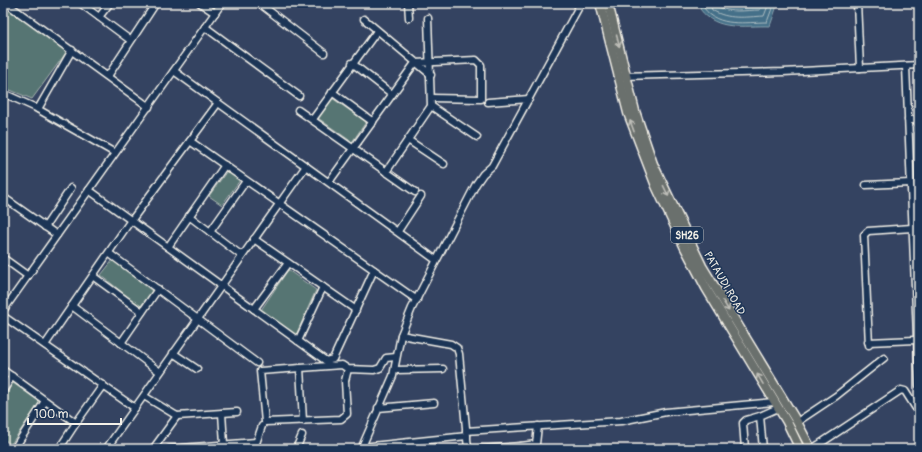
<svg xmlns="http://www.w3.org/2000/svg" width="922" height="452" viewBox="0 0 922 452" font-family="Pangolin,sans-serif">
<rect width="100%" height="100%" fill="#344361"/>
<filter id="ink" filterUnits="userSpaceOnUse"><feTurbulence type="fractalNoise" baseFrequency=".025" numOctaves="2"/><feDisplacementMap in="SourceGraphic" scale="8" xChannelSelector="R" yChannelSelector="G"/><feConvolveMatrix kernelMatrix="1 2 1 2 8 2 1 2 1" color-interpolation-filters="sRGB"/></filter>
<g filter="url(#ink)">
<g fill="#577573" stroke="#a6b3ae">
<polygon points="3,3 68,50 32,99 3,87"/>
<polygon points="332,98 366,122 352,142 318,118"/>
<polygon points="227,171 240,180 222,205 209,196"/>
<polygon points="113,260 152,291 140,307 101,275"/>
<polygon points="288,270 316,290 296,335 261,310"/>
<polygon points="13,383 40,402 11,444 3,439 3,399"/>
</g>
<path fill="#447089" stroke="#8aa4af" d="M701,3H778L770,26C744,25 717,32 700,9Z"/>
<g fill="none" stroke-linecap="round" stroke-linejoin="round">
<g stroke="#aebdc2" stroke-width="1">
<path d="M705,3L704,8C718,28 746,22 767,22L774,3"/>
<path d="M710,3L712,10C728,20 745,17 764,16L769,3"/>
<path d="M716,3L717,6C730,14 745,10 760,10L762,3"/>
</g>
<defs>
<g id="minor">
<polyline points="6,3 149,107"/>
<polyline points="80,3 130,40"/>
<polyline points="200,3 215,13"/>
<polyline points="259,3 324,53"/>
<polyline points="408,3 409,18"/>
<polyline points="857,3 860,68"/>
<polyline points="99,17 110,3"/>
<polyline points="364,19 431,75"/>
<polyline points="205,27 299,96"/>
<polyline points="352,63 392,94"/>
<polyline points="906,66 919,385"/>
<polyline points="174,71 436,260"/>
<polyline points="108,76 156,3"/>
<polyline points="622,76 783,72 919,65"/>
<polyline points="332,92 373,122"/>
<polyline points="3,93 34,107 115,153"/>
<polyline points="488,102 529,99"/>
<polyline points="431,106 477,137"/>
<polyline points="38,109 72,50"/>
<polyline points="298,110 415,192"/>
<polyline points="313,119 377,31"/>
<polyline points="908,120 919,120"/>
<polyline points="408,140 444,164"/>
<polyline points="190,141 417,300"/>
<polyline points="386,172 431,106 428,18"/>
<polyline points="329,182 415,63 476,60 481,65 481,99 432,98"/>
<polyline points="866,185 910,183"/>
<polyline points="89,190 326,361 333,359 374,270"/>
<polyline points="3,197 57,235"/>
<polyline points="189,216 242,256"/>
<polyline points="131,221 218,103"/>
<polyline points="45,227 71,188"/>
<polyline points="398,231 421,196"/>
<polyline points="210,232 246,181"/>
<polyline points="254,239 356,310"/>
<polyline points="168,247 225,165"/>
<polyline points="110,254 257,363"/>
<polyline points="3,258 28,276"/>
<polyline points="94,277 142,312"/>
<polyline points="72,306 160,372"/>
<polyline points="254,309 288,263"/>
<polyline points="3,311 222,3"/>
<polyline points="3,316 135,408"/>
<polyline points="401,335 451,344 457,348 459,354 468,449"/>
<polyline points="298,341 323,287"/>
<polyline points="868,342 916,340"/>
<polyline points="121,343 158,289"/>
<polyline points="45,345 129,223"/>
<polyline points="869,345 864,235 868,231 912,228"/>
<polyline points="173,353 197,369"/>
<polyline points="300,368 303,421"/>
<polyline points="348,369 342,365 260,371 265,422 341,419 347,414 345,381 348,369 374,370 380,368 386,358 396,357"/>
<polyline points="3,370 76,423"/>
<polyline points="395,370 443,369"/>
<polyline points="3,391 12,376"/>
<polyline points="144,396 177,416 237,412"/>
<polyline points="378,408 434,403"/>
<polyline points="222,413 224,444"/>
<polyline points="797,422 836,396 884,358"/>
<polyline points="466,431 621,421 666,412 774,402"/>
<polyline points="521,446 536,444 538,426"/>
<polyline points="362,447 467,436"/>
<polyline points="14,449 45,401"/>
<polyline points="59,449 76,423 103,385"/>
<polyline points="106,449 306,166"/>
<polyline points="153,449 177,416"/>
<polyline points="169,449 256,442"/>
<polyline points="254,449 262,426"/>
<polyline points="296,449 302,435"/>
<polyline points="361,449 393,376 401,335 412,308 476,184 483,174 492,166 581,3"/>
<polyline points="481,449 521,446 523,449"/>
<polyline points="745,449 743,423 746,420 760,416"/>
<polyline points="763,449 760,416 778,408"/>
<polyline points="812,449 901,390 905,391 917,410"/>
</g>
<g id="major">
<polyline points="600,3 628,113 656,186 685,248 706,288 787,422 800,449"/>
<polyline points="608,3 635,111 653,164 702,266 797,422 811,449"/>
</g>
</defs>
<use href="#minor" stroke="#f4f1e8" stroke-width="9"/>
<use href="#major" stroke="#f4f1e8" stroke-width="11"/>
<use href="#minor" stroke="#1d3557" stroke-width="6"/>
<use href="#major" stroke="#6b706d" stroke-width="8"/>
</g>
<defs><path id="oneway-shaft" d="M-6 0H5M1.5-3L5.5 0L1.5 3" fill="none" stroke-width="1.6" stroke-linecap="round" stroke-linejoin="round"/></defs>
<g stroke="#bdbdb7">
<use href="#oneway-shaft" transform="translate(618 41) rotate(76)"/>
<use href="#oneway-shaft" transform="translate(632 126) rotate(-110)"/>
<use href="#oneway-shaft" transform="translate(666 191) rotate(64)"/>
<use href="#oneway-shaft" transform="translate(726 306) rotate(59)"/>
<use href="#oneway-shaft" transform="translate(760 379) rotate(-120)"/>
</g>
</g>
<g text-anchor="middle" stroke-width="3" stroke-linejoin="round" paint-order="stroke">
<rect fill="#1d3557" stroke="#b4b9bc" stroke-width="1" x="671" y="227" width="32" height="16" rx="3"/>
<g font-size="10" font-weight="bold" fill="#f4f1e8">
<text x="687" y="239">SH26</text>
</g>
<g font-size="11" fill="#f4f1e8" stroke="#1d3557">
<text transform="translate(725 283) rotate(60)" y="4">PATAUDI ROAD</text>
</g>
</g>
<rect width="922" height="452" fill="none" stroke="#1d3557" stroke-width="16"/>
<rect x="8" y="8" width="906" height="436" fill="none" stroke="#f4f1e8" stroke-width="1.5" filter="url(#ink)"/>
<path d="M28 418v6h93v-6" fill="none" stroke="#f4f1e8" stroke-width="2"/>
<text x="34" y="418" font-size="12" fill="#f4f1e8" stroke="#1d3557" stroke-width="3" paint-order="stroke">100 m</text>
</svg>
